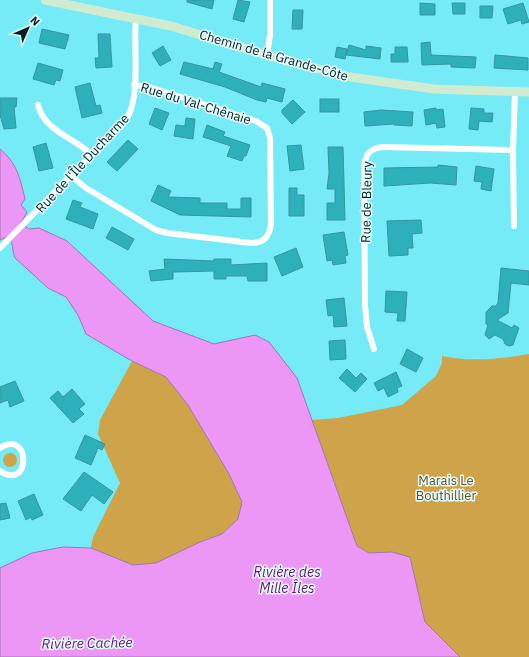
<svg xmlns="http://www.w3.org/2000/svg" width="529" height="657" viewBox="0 0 529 657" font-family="'IBM Plex Sans',sans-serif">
<rect width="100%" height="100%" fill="#74ebf6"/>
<g fill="#cea349">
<path d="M529,354V657H458L435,636L376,553H369L357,546L312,420L338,418L402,405L436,376L442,363V356C470,362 500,359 529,354Z"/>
<polygon points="132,361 166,377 188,405 229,474 242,502 238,519 222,534 200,542 156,563 133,565 91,548 93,537 120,483 98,434 100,420"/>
<circle cx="10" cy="460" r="7"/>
</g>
<path fill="#ec97f5" stroke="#a673b5" d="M0,149C17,163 20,178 25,199L21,205L27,212L21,223L29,229L39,228L67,241L153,321L214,344L255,335L269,342L297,378L357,546L369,553L392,552L410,557L425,622L460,657H0V568L32,553L63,547L91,548L133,565L156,563L200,542L222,534L238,519L242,502L229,474L188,405L166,377L132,361L86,334L78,315L66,297L48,288L15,258C11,249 15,243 7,237L0,240Z"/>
<g fill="#2eb0bb" stroke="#38949d">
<polygon points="187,0 214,0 212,9 187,2"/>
<polygon points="238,0 250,2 244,22 233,19"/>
<polygon points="420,3 435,4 435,15 420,15"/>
<polygon points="452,3 465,3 465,14 453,14"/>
<polygon points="523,3 529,22 522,24 521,20 508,24 503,9"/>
<polygon points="480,6 493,6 492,18 480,18"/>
<polygon points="293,10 303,10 302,29 292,29"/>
<polygon points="42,29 69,35 65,49 39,43"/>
<polygon points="98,34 110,34 112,67 96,68 95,58 99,58"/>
<polygon points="430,42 431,55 476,57 475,68 451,67 451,64 422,65 421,43"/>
<polygon points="349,45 366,50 366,46 381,48 380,59 346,55"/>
<polygon points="163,46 171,60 160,66 152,53"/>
<polygon points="337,47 347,49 345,59 335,57"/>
<polygon points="395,47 407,47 408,62 391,62 391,54 395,54"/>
<polygon points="495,55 528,58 528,70 494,68"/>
<polygon points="184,62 213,69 215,62 222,64 219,72 261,87 262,83 285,89 282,102 267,98 266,102 257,100 225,87 180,74"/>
<polygon points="38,63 63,70 60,81 56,80 54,85 33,79"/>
<polygon points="90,83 96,106 100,105 102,113 82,118 75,87"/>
<polygon points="0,98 17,98 16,107 14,107 16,128 4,129 0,115"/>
<rect x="320" y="99" width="19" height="13"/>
<polygon points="293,100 305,112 292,124 282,113 282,110"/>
<polygon points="155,108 169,113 162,130 149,124"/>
<polygon points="436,108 436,110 443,109 445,127 437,128 436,123 426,125 424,110"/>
<polygon points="471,108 484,109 484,113 493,113 492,122 479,121 478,130 469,129"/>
<polygon points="381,110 413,112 412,126 394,125 394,124 365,126 364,112"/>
<polygon points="186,118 195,119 193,139 174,136 176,125 185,126"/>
<polygon points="207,125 225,132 223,136 250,145 246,156 244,156 242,161 227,156 231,146 203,137"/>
<polygon points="128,140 138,149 117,171 107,162"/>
<polygon points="46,143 53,168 39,171 33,147"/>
<polygon points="301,145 304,169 290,171 287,146"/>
<polygon points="328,147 343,147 345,220 327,220 327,203 335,203 335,189 327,189 329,173"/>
<polygon points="438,165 457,167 456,185 430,183 384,186 384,168 438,167"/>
<polygon points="476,166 494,169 491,191 481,189 482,182 474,181"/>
<polygon points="158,185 171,191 168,197 200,198 200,203 227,203 227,209 241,209 241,198 251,198 251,217 180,215 151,201"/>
<polygon points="289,188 297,188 297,195 304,195 304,216 289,216"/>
<polygon points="73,200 82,203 80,207 98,214 93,229 66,219"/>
<polygon points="421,220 422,233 412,234 413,248 408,248 408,255 389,256 387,221"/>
<polygon points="112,227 134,239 128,250 106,238"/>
<polygon points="344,232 348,255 345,256 346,263 333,265 332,260 327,261 323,235"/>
<polygon points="296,248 303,267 282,276 274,257"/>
<polygon points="164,259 214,261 214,259 231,259 231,265 267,263 267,281 248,281 247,276 226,276 226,279 214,279 214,271 173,272 173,279 151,281 149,271 165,269"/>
<polygon points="501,268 529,271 529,285 511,283 508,313 497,320 512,328 514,325 519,328 513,345 509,346 505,344 503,339 495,335 489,339 485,335 488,325 486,324 486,312 492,306 496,306 498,303"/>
<polygon points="386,291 407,292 405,321 397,321 398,313 385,312"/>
<polygon points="344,298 347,326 334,327 333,315 328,316 326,300"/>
<polygon points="345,340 346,359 330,360 329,341"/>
<polygon points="407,349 423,358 416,372 400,364"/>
<polygon points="347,369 356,378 361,373 367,379 355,392 339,378"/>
<polygon points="396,372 402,386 397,388 398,392 388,397 384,388 378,391 374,383"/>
<polygon points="15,381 24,401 10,407 8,400 0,403 0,387"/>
<polygon points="72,389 85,404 79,409 84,414 73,423 50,398 58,391 63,397"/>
<polygon points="85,435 105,444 102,450 98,448 91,465 75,458"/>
<polygon points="84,472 113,492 104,504 92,495 81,511 63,499"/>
<polygon points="34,494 43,515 32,520 31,517 26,520 18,501"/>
<polygon points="6,503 10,518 0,520 0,504"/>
</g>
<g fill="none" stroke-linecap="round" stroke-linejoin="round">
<g stroke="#fff" stroke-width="6">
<polyline points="267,55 270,35 270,0"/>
<path d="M38,105C44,131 75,138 92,155"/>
<path d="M71,176L86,188L156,230L167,233L251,243C264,243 269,237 271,224L270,138L267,128L256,121L149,87L134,85"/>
<polyline points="514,226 513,150 515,92"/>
<path d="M0,248L127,118C141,95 133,46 136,18"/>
<path d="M374,349L367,327L365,305L364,171C364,157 368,148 383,147L513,150"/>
<path d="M0,448C31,428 31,492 0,471"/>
</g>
<polyline stroke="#d1ebd0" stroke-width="9" points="45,0 171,26 280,59 350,77 434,89 529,92"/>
</g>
<g text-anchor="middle" stroke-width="3" stroke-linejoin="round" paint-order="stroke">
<g font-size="13" fill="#041e21" stroke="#e7fcfe">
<text transform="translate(274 55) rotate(16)" y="5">Chemin de la Grande-Côte</text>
<text transform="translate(196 103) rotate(17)" y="5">Rue du Val-Chênaie</text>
<text transform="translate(82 163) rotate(-47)" y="5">Rue de l'Île Ducharme</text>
<text transform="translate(366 202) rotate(-89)" y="5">Rue de Bleury</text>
</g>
<g font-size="13" fill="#67501c" stroke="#e7fcfe">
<text x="446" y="485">Marais Le<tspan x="446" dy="15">Bouthillier</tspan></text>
</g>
<g font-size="14" font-style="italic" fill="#61146a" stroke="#e7fcfe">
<text x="287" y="577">Rivière des<tspan x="287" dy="16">Mille Îles</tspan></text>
<text transform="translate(87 643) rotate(-1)" y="5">Rivière Cachée</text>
</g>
</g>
<g transform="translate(28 28) rotate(45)" stroke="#e7fcfe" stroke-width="3" paint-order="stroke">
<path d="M0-3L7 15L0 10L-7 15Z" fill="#041e21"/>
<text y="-6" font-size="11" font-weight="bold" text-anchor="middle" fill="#041e21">N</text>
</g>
</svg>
